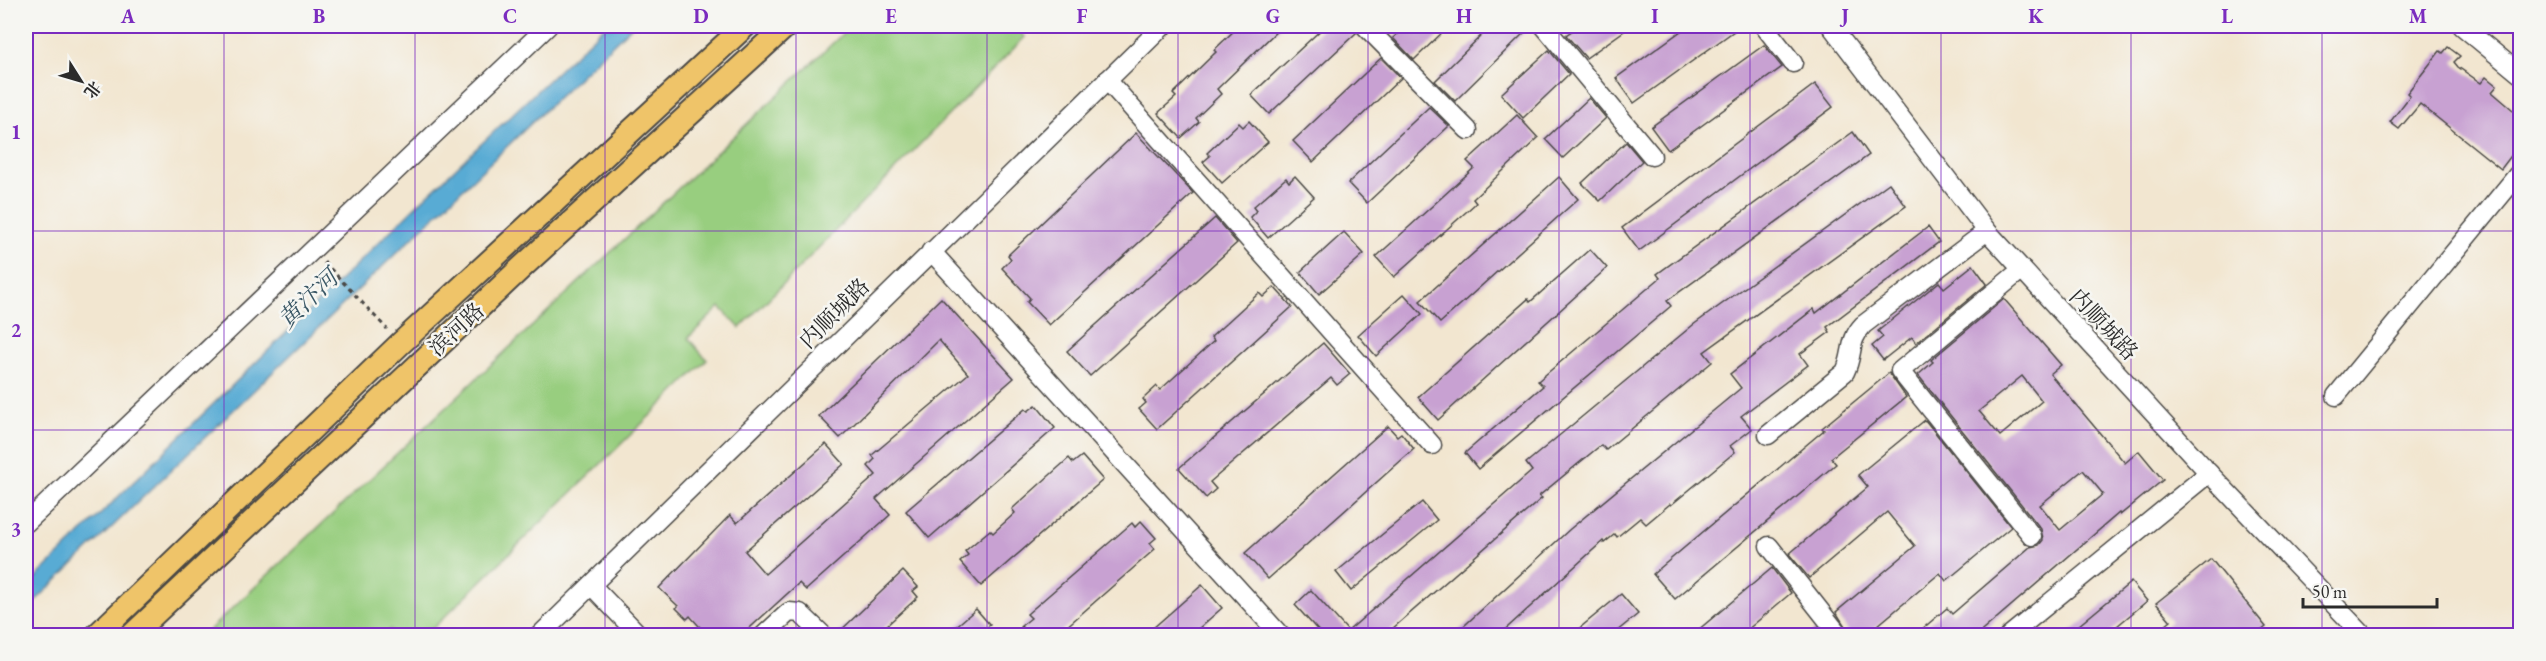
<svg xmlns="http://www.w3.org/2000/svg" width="2546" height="661" viewBox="0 0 2546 661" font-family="'EB Garamond','Noto Serif SC',serif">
<rect width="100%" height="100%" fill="#f6f6f2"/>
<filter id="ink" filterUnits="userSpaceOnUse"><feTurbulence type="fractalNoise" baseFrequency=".0167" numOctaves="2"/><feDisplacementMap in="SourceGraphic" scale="12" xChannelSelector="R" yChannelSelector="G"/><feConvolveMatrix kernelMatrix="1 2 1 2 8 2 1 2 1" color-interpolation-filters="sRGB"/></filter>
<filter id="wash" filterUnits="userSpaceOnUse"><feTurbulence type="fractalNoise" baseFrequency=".008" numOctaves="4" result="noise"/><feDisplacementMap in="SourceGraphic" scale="24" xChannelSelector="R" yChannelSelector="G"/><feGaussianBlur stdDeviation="1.35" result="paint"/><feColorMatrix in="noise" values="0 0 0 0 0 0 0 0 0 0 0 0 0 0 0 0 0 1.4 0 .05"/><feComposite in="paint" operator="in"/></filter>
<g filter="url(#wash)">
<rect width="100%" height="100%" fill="#f2e6d0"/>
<polygon fill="#98ce7f" stroke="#627c55" stroke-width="1.5" points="851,26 1013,26 1025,37 740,328 720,307 688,338 707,360 426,635 396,635 390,629 383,636 204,635"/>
<polygon fill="#59abd4" stroke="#426b80" stroke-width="1.5" points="605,26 632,26 26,610 26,587 419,203"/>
<g id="blocks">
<g fill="#c8a1d2" fill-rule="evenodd">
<polygon points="1239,26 1282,26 1217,89 1221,94 1196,118 1199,122 1181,138 1158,113 1176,97 1173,94 1216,52 1214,50"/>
<polygon points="1325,26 1354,26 1356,33 1269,114 1251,95"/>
<polygon points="1406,26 1449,26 1414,60 1393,38"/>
<polygon points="1491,26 1531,26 1455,101 1435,81"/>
<polygon points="1579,26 1631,26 1586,58 1566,35"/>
<polygon points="1688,26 1741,26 1634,103 1616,78"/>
<polygon points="1764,45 1782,67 1668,150 1651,127"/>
<polygon points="2448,47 2460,56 2454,62 2458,67 2481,83 2486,77 2497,86 2492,92 2520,116 2520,144 2501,169 2420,104 2399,129 2390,122 2410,96 2407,93 2440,51 2443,53"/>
<polygon points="1549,50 1569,74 1523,118 1501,94"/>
<polygon points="1381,58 1401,78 1313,162 1293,141"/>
<polygon points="1815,84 1833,107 1639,251 1622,228"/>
<polygon points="1589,98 1606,118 1563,158 1545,139"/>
<polygon points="1429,107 1449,126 1367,203 1348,183"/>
<polygon points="1517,115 1538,138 1473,199 1476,203 1394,277 1376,257 1474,168 1467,161"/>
<polygon points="1249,121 1268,142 1222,183 1203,162 1210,156 1207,153 1239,123 1243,127"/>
<polygon points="1853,132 1869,155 1667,301 1671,306 1478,469 1465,453 1543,386 1538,381 1660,278 1657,274"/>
<polygon points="1136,133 1193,193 1049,325 1027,302 1030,298 1002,268 1011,259 1008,255"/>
<polygon points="1626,142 1642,161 1600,201 1582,183"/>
<polygon points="1295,176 1314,197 1268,238 1250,217 1256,211 1253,207 1286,178 1289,182"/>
<polygon points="1559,177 1578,199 1440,323 1420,301"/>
<polygon points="1889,183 1906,206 1704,352 1712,362 1606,450 1601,445 1539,496 1542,498 1384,636 1323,636 1295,605 1311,590 1348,631 1532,471 1526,463 1693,325"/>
<polygon points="1215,218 1237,243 1090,376 1067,351"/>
<polygon points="1928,227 1939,242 1827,327 1830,332 1800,354 1808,365 1741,416 1752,429 1730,446 1735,452 1671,505 1670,504 1646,524 1640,518 1617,537 1615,534 1604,543 1603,541 1498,636 1453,636 1570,529 1741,388 1730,374 1814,309 1816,313"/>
<polygon points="1344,232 1364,254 1319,294 1300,272"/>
<polygon points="1590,249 1607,268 1438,420 1418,397 1528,299 1530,302"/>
<polygon points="1973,265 1987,284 1916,343 1912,337 1883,360 1872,346 1883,337 1878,331 1939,282 1944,288"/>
<polygon points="1274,287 1292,307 1157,429 1139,409 1146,403 1143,399 1157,386 1160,390 1214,341 1211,337 1259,293 1263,297"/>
<polygon points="1404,294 1422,314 1376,356 1358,335"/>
<polygon points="941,298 1014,378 876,499 890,515 806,590 799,583 741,636 708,636 690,616 687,619 676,608 678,606 659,588 730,515 737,523 826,444 844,464 745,551 765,574 876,475 868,466 875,459 872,455 968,374 939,340 840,438 819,416"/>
<path d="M2004,299L2061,365L2050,374L2125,463L2139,451L2163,480L2120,515L2119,513L1976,636H1914L1947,608L1952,614L2030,547L2039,545L2043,540L2041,529L1918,375L1933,362L1931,360ZM2022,376L2042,401L2000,436L1979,411ZM2083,470L2103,494L2060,530L2040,505Z"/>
<polygon points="1323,343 1350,374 1337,385 1331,378 1210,482 1216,489 1206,498 1179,468"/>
<polygon points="1889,373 1906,397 1831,458 1836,464 1675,599 1653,574 1824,430 1822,428"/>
<polygon points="1036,405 1055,428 929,538 906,511 1025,409 1028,411"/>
<polygon points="1925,420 2011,527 1946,581 1940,573 1865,636 1851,636 1836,612 1915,546 1887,512 1809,578 1789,554 1868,487 1858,475"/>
<polygon points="1388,426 1397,436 1401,433 1414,449 1268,579 1245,553"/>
<polygon points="1082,456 1103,480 981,586 960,562 968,555 965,551 990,530 993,533 1015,513 1012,509 1069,458 1073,463"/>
<polygon points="1422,502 1437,520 1351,591 1336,572"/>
<polygon points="1141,521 1156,538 1150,543 1155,549 1056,636 1029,636 1021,626 1031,618 1027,614 1132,523 1135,527"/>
<polygon points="2211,559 2266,627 2255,636 2153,636 2171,621 2156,603"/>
<polygon points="1772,568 1791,593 1740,636 1691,636"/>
<polygon points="903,571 918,587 913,591 918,597 875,636 835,636"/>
<polygon points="2131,582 2147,601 2105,636 2066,636"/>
<polygon points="1202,585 1222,608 1190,636 1144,636"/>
<polygon points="1621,594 1638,614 1611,636 1570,636"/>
<polygon points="976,609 990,625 986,628 993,636 945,636"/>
<polygon points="1818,627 1825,636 1808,636"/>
</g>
</g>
</g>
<g filter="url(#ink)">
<use href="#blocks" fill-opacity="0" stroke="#494744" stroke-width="1.5"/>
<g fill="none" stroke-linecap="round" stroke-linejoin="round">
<defs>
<g id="minor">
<polyline points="1365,26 1468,130"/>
<polyline points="1544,26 1652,156"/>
<polyline points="1764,26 1793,63"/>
<polyline points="1831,26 1987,231 2209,473 2364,636"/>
<polyline points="2462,26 2520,74"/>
<polyline points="1107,80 1432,445"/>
<polyline points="931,251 1281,636"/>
<polyline points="2021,270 1900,371 2032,536"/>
<polyline points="2336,396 2520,172"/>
<path d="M1768,435L1845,372C1854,354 1848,341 1863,325L1987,231"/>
<polyline points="26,523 548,26"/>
<polyline points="1769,546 1840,636"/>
<polyline points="592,586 640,636"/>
<polyline points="539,636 1163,26"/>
<polyline points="763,636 789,612 800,613 824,636"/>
<polyline points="2009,636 2209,473"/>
</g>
<g id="major">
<polyline points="96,636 401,343 745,26"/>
<polyline points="131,636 521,268 786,26"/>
</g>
</defs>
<use href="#minor" stroke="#494744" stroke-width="21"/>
<use href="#major" stroke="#494744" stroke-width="26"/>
<polyline stroke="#494744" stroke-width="3" stroke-dasharray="4.5 4.5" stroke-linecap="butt" points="324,262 387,329"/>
<use href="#minor" stroke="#fff" stroke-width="18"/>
<use href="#major" stroke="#efc469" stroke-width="22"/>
</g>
</g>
<path fill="none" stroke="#7b2cbf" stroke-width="1.5" stroke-opacity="0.55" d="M224,26V636M415,26V636M605,26V636M796,26V636M987,26V636M1178,26V636M1368,26V636M1559,26V636M1750,26V636M1941,26V636M2131,26V636M2322,26V636M26,231H2520M26,430H2520"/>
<g text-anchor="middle" stroke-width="5" stroke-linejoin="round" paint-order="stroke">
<g font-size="22" fill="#2b2b2b" stroke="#f6f6f2">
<text transform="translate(834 313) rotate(-45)" y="8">内顺城路</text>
<text transform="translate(2104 324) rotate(47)" y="8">内顺城路</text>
<text transform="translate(456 329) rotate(-43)" y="8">滨河路</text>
</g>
<g font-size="24" font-style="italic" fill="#3b5866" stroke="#f6f6f2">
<text transform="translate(308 299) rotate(-44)" y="8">黄汴河</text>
</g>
</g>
<rect width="2546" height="661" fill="none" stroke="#f6f6f2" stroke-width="66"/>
<g transform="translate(81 81) rotate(127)" stroke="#f6f6f2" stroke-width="4.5" paint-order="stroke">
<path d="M0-4.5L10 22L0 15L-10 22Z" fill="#2b2b2b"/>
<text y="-9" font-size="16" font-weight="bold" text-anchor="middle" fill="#2b2b2b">北</text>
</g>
<path d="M2303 598v9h134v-9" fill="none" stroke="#2b2b2b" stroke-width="3"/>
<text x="2312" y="598" font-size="18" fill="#2b2b2b" stroke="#f6f6f2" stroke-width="4.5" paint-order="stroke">50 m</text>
<rect x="33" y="33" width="2480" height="595" fill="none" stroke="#7b2cbf" stroke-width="2"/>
<g font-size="20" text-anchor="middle" font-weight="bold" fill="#7b2cbf">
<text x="128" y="23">A</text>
<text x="319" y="23">B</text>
<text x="510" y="23">C</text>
<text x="701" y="23">D</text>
<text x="891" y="23">E</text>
<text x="1082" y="23">F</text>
<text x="1273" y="23">G</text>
<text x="1464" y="23">H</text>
<text x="1655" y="23">I</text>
<text x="1845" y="23">J</text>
<text x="2036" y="23">K</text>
<text x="2227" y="23">L</text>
<text x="2418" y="23">M</text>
<text x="16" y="139">1</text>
<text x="16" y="337">2</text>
<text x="16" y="536">3</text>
</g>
</svg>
